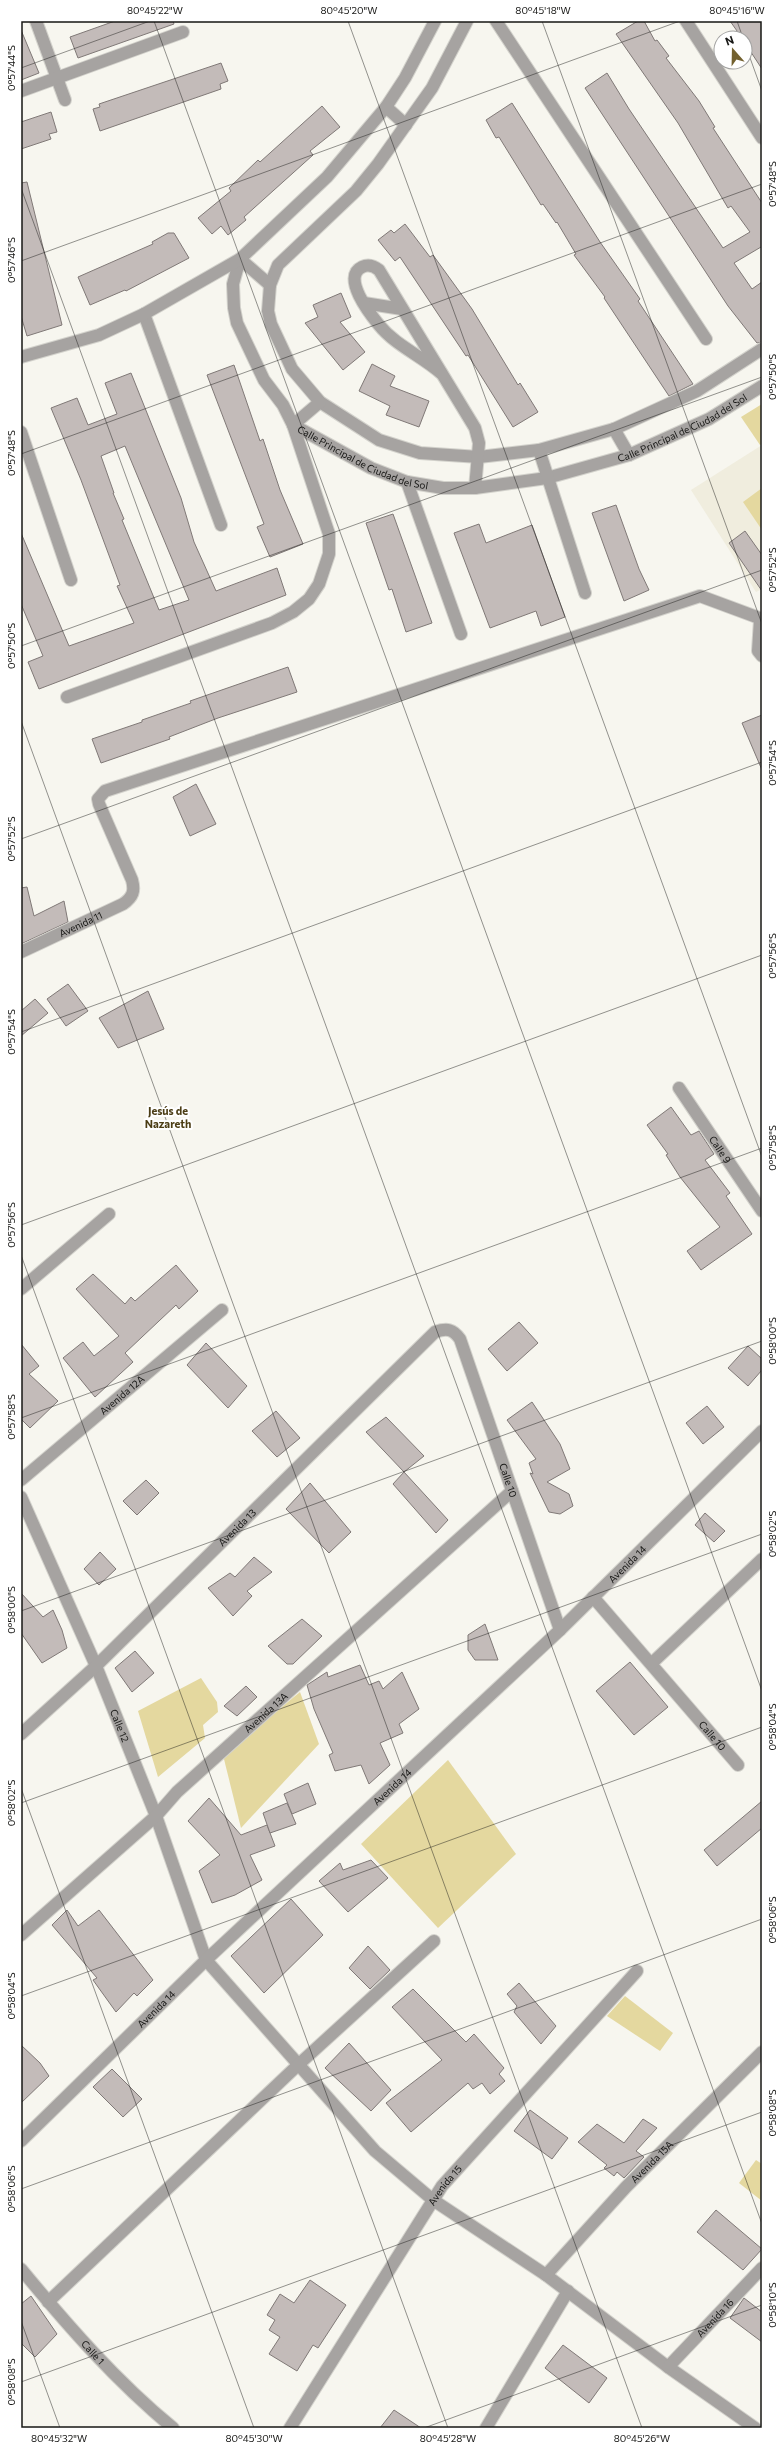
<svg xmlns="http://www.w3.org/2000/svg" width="783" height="2449" viewBox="0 0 783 2449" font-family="Commissioner,sans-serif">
<rect width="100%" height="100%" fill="#f7f6ef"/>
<polygon fill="#f0edde" points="762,445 762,589 756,592 691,490"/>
<g fill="#e4d89f">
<polygon points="762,404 762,444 760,445 741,417"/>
<polygon points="762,488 762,530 743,502"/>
<polygon points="201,1678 217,1702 218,1712 203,1725 205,1738 158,1777 138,1711"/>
<polygon points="300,1692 319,1744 241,1828 223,1755"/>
<polygon points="448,1760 516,1854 438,1928 361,1844"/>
<polygon points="625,1996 673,2033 660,2051 607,2016"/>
<polygon points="756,2160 762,2164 762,2201 739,2183"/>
</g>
<g fill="#c3bbb9" stroke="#807977" fill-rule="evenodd">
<polygon points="115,21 173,21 174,24 78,58 70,37"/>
<polygon points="638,21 644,21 655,41 657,40 669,56 666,58 699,101 715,127 713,128 762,203 762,249 761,247 734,263 752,289 762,282 762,342 757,343 728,306 585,88 607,73 629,109 723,248 750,232 731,206 728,208 678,123 616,34"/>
<polygon points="730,21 762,21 762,69 745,43 745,38 742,38"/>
<polygon points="21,30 39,73 21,80"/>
<polygon points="221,63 228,81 220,84 221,89 100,131 93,109 100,107 99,104"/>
<polygon points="512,103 600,242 640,299 638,301 693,384 669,396 604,298 605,297 574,255 576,254 557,222 556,223 543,204 541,205 499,137 496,138 486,120"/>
<polygon points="322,106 340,127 310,151 313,155 244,217 246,220 228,235 221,226 212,234 198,218 231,191 229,188 258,160 260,162"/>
<polygon points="51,112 57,132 49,134 51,139 21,149 21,122"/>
<polygon points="27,182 62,325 27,336 21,316 21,183"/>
<polygon points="405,224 430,257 433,255 472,309 518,385 520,383 538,412 513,427 468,355 466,356 400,257 395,261 378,240 391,230 394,233"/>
<polygon points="168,233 174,233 189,258 126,291 125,290 90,305 78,277 153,244 152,242"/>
<polygon points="341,293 351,317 340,322 365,352 343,370 305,323 318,317 313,305"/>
<polygon points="372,364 395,376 390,386 429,401 419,427 386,415 390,406 359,391"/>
<polygon points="234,365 260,441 263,439 280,490 303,544 270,557 257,527 264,524 207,375"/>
<path d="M131,373L181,498L194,542L216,591L277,568L286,595L39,689L28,662L43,656L21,604V533L69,646L134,623L117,586L120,585L81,480L51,408L77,398L88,425L117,414L105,383ZM125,446L189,600L159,610L122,520L124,519L113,493H114L101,456Z"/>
<polygon points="616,505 639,569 649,590 624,601 592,513"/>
<polygon points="393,514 432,623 406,632 392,589 389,590 366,523"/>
<polygon points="479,524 486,543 532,525 565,617 541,626 536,611 490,628 454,533"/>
<polygon points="745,531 762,555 762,591 729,543"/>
<polygon points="288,667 297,692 218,718 169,737 170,739 101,763 92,739 142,722 142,720 191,703 190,701"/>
<polygon points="762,715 762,770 742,723"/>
<polygon points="196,784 216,824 190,836 173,797"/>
<polygon points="27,887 34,916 64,901 68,922 21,944 21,888"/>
<polygon points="68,984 88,1011 66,1026 47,999"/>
<polygon points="148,991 164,1029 118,1048 99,1018"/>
<polygon points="35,999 48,1013 21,1036 21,1011"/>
<polygon points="671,1107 691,1135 699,1131 714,1154 705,1160 730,1193 726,1196 752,1234 701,1270 687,1251 720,1227 680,1177 666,1155 668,1154 647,1125"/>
<polygon points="176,1265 198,1291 179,1309 176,1305 125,1353 133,1362 95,1397 63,1358 83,1342 94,1356 119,1336 76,1289 93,1274 125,1304 131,1297 135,1301"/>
<polygon points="519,1322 538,1343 507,1371 488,1349"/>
<polygon points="206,1343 247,1386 228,1408 187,1365"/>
<polygon points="21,1344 39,1366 29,1374 58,1401 30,1428 21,1419"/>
<polygon points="748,1346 762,1359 762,1370 748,1386 728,1368"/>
<polygon points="532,1402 560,1444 570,1469 547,1482 569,1494 573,1506 560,1514 549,1512 530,1473 533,1474 529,1463 536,1459 507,1420"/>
<polygon points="707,1406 724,1427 703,1444 686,1423"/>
<polygon points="276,1411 300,1438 277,1457 252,1431"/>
<polygon points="386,1417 424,1456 404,1472 366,1432"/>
<polygon points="404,1472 448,1520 436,1533 393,1484"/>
<polygon points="146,1480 159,1493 137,1515 123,1501"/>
<polygon points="310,1483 351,1532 329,1553 286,1509"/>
<polygon points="705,1513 725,1531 714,1542 695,1525"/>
<polygon points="100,1552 116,1569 99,1585 84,1569"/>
<polygon points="254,1557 272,1572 247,1591 252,1596 233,1616 208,1588 230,1573 235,1577"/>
<polygon points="21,1593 43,1617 53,1610 62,1630 67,1648 42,1663 21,1633"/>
<polygon points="302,1619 322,1636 293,1664 287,1664 268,1646"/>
<polygon points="485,1624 498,1660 475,1660 468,1650 468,1635"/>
<polygon points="135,1651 154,1673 132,1692 115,1668"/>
<polygon points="630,1662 668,1707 634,1735 596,1691"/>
<polygon points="360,1665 369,1685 379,1681 383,1689 402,1672 419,1709 399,1724 403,1733 380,1743 390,1765 369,1784 361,1765 335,1771 329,1755 333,1753 314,1709 307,1685 327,1672 328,1677"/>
<polygon points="246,1686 257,1697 237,1716 224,1706"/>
<polygon points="308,1783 316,1804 292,1814 284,1794"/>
<polygon points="209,1798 241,1835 267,1825 275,1846 250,1855 262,1880 235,1895 212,1903 199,1871 220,1855 188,1821"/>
<polygon points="762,1801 762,1828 717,1866 704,1850"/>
<polygon points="287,1803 296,1824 270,1833 263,1813"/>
<polygon points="371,1860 388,1878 348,1912 319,1881 340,1863 343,1870"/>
<polygon points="291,1899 323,1935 264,1993 231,1956"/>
<polygon points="67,1910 78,1926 99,1910 153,1980 137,1996 134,1993 116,2012 93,1980 97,1978 52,1925"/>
<polygon points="368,1946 390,1970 370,1989 349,1968"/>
<polygon points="519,1983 556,2026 541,2044 514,2012 517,2006 507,1994"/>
<polygon points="413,1989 466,2042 474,2034 504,2068 499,2074 505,2081 490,2094 482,2083 473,2089 468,2083 411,2132 386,2103 442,2060 392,2007"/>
<polygon points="349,2043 391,2090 371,2111 325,2068"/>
<polygon points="21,2045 40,2063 49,2076 21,2103"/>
<polygon points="112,2069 142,2099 123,2117 93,2087"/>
<polygon points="530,2110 568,2138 552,2159 514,2131"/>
<polygon points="643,2119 657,2128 636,2151 644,2157 624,2178 617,2172 614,2176 604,2168 607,2165 578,2142 597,2124 624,2143"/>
<polygon points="716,2210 762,2249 743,2270 697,2232"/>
<polygon points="310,2280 346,2305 318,2348 313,2345 297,2371 269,2354 280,2337 269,2330 275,2320 267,2315 280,2294 294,2303"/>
<polygon points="31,2296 57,2334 35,2357 21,2343 21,2304"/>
<polygon points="744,2298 762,2312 762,2342 730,2318"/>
<polygon points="563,2345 607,2378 589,2403 545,2368"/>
<polygon points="394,2410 421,2428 380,2428"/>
</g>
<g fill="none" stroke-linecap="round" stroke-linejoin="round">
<defs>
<g id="minor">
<polyline points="36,21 65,100"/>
<path id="s1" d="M435,21L405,78L386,107L327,177L240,259L233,284L234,308L237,323L264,380L283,405L293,425L371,468L407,482L443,488H475L547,478L629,455L709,419L762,386"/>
<polyline points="467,21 432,88 378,164 356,191 278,265 270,285 268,311 271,324 292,369 320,402 379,440 420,453 479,457 539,450 614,429 697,391 762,349"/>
<polyline points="496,21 706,339"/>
<polyline points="686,21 762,138"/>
<polyline points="21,91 183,32"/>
<polyline points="386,107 406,125"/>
<polyline points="364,303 402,309"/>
<polyline points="144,314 221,525"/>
<polyline points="21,357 99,335 144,314 240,259 270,285"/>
<path d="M442,374C422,356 396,346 379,325C370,314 341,277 362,267C368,264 374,266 379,270L475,428L479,443L475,488"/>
<polyline points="614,429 629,455"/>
<polyline points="21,432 71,580"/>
<polyline points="539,450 585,593"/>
<polyline points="407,482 461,634"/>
<polyline points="762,620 760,620 758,651 762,656"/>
<polyline points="67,697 272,623 293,612 309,599 319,584 329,554 329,534 293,425 320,402"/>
<path id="s2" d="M21,952L123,904C133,897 135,891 132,880L99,804L98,799L105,791L700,596L762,619"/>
<path id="s3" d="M679,1088L762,1211"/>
<polyline points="21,1289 109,1214"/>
<path id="s4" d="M21,1480L222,1310"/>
<path id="s5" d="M21,1497L96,1666L156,1816L206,1960L375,2151L433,2200L546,2275L668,2367L755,2428"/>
<path id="s6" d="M593,1597L738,1765"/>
<polyline points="652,1663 762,1559"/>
<path id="s7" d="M21,1734L96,1666L435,1332C447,1328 453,1329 460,1339L560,1630"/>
<path id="s8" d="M21,1935L156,1816L177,1792L512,1491"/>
<path id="s9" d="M21,2141L206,1960L560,1630L762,1431"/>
<path id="s10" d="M21,2269C68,2326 116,2381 173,2428"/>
<path id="s11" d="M546,2275L626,2187L762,2052"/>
<polyline points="48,2302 298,2065 434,1941"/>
<path id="s12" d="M668,2367L762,2268"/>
<path id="s13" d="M290,2428L442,2186L637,1971"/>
<polyline points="486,2428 568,2291"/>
</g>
</defs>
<use href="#minor" stroke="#d3d2cc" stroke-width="14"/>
<use href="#minor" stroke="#a6a3a1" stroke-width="12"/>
</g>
<path fill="none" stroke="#171715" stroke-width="1" stroke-opacity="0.45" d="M154,21L762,1691M348,21L762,1157M542,21L762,624M737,21L743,38M745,44L762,91M21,68L150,21M21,188L762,2224M21,261L680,21M21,454L762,184M21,646L762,377M21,721L642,2428M21,839L762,570M21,1032L762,762M21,1225L762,955M21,1255L448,2428M21,1418L762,1148M21,1611L762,1341M21,1788L254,2428M21,1803L762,1534M21,1996L762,1727M21,2189L762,1919M21,2321L60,2428M21,2382L762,2112M424,2428L762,2305"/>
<g text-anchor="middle" stroke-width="4" stroke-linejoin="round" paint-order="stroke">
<g font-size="10" fill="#171715" stroke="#fff">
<text dy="4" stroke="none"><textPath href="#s1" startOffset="906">Calle Principal de Ciudad del Sol</textPath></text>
<text dy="4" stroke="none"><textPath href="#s1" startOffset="570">Calle Principal de Ciudad del Sol</textPath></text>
<text dy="4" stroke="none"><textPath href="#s2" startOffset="66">Avenida 11</textPath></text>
<text dy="4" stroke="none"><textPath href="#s3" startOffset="74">Calle 9</textPath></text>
<text dy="4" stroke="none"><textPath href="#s4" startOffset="132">Avenida 12A</textPath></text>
<text dy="4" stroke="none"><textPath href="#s7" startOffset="755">Calle 10</textPath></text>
<text dy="4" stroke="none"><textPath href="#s7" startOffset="299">Avenida 13</textPath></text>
<text dy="4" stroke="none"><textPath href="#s9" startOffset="837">Avenida 14</textPath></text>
<text dy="4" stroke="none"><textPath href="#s8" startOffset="331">Avenida 13A</textPath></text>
<text dy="4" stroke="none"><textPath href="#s5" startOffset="249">Calle 12</textPath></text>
<text dy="4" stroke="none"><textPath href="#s6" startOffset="183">Calle 10</textPath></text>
<text dy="4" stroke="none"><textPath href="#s9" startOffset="513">Avenida 14</textPath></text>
<text dy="4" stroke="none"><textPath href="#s9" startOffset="189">Avenida 14</textPath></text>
<text dy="4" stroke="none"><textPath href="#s11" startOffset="155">Avenida 15A</textPath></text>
<text dy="4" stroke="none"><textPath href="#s13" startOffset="288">Avenida 15</textPath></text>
<text dy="4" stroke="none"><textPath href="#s12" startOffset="68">Avenida 16</textPath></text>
<text dy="4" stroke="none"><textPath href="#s10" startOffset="110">Calle 1</textPath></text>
</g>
<g font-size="11" font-weight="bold" fill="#4c3e16" stroke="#fff">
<text x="168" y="1115">Jesús de<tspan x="168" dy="13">Nazareth</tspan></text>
</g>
</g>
<rect width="783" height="2449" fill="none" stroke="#ffffff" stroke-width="44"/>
<g transform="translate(733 50) rotate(340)"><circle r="19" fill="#ffffff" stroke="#a2a2a1"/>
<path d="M0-3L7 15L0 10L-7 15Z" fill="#73612f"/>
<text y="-6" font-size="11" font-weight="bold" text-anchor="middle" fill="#171715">N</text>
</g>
<rect x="22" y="22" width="739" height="2405" fill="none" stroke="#171715" stroke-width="1.5"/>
<g font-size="10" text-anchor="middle" fill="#171715">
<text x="155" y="14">80°45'22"W</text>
<text x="349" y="14">80°45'20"W</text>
<text x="543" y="14">80°45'18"W</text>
<text x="737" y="14">80°45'16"W</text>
<text transform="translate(11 68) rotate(-90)" y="4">0°57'44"S</text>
<text transform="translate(772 184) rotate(-90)" y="4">0°57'48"S</text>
<text transform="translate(11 260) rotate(-90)" y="4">0°57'46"S</text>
<text transform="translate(772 377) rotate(-90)" y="4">0°57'50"S</text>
<text transform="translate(11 453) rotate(-90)" y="4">0°57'48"S</text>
<text transform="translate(772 570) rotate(-90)" y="4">0°57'52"S</text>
<text transform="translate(11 646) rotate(-90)" y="4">0°57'50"S</text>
<text transform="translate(772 763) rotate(-90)" y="4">0°57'54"S</text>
<text transform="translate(11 839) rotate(-90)" y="4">0°57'52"S</text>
<text transform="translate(772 956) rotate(-90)" y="4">0°57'56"S</text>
<text transform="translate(11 1032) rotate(-90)" y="4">0°57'54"S</text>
<text transform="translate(772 1148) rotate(-90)" y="4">0°57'58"S</text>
<text transform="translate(11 1225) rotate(-90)" y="4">0°57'56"S</text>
<text transform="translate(772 1341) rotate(-90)" y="4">0°58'00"S</text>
<text transform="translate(11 1417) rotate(-90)" y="4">0°57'58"S</text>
<text transform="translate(772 1534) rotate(-90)" y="4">0°58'02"S</text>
<text transform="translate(11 1610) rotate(-90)" y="4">0°58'00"S</text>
<text transform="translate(772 1727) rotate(-90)" y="4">0°58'04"S</text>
<text transform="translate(11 1803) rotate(-90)" y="4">0°58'02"S</text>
<text transform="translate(772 1920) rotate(-90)" y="4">0°58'06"S</text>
<text transform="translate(11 1996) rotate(-90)" y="4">0°58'04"S</text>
<text transform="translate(772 2113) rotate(-90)" y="4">0°58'08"S</text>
<text transform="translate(11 2189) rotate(-90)" y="4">0°58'06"S</text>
<text transform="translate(772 2305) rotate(-90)" y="4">0°58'10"S</text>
<text transform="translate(11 2382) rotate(-90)" y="4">0°58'08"S</text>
<text x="59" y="2442">80°45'32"W</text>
<text x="254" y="2442">80°45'30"W</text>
<text x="448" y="2442">80°45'28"W</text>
<text x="642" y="2442">80°45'26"W</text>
</g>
</svg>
